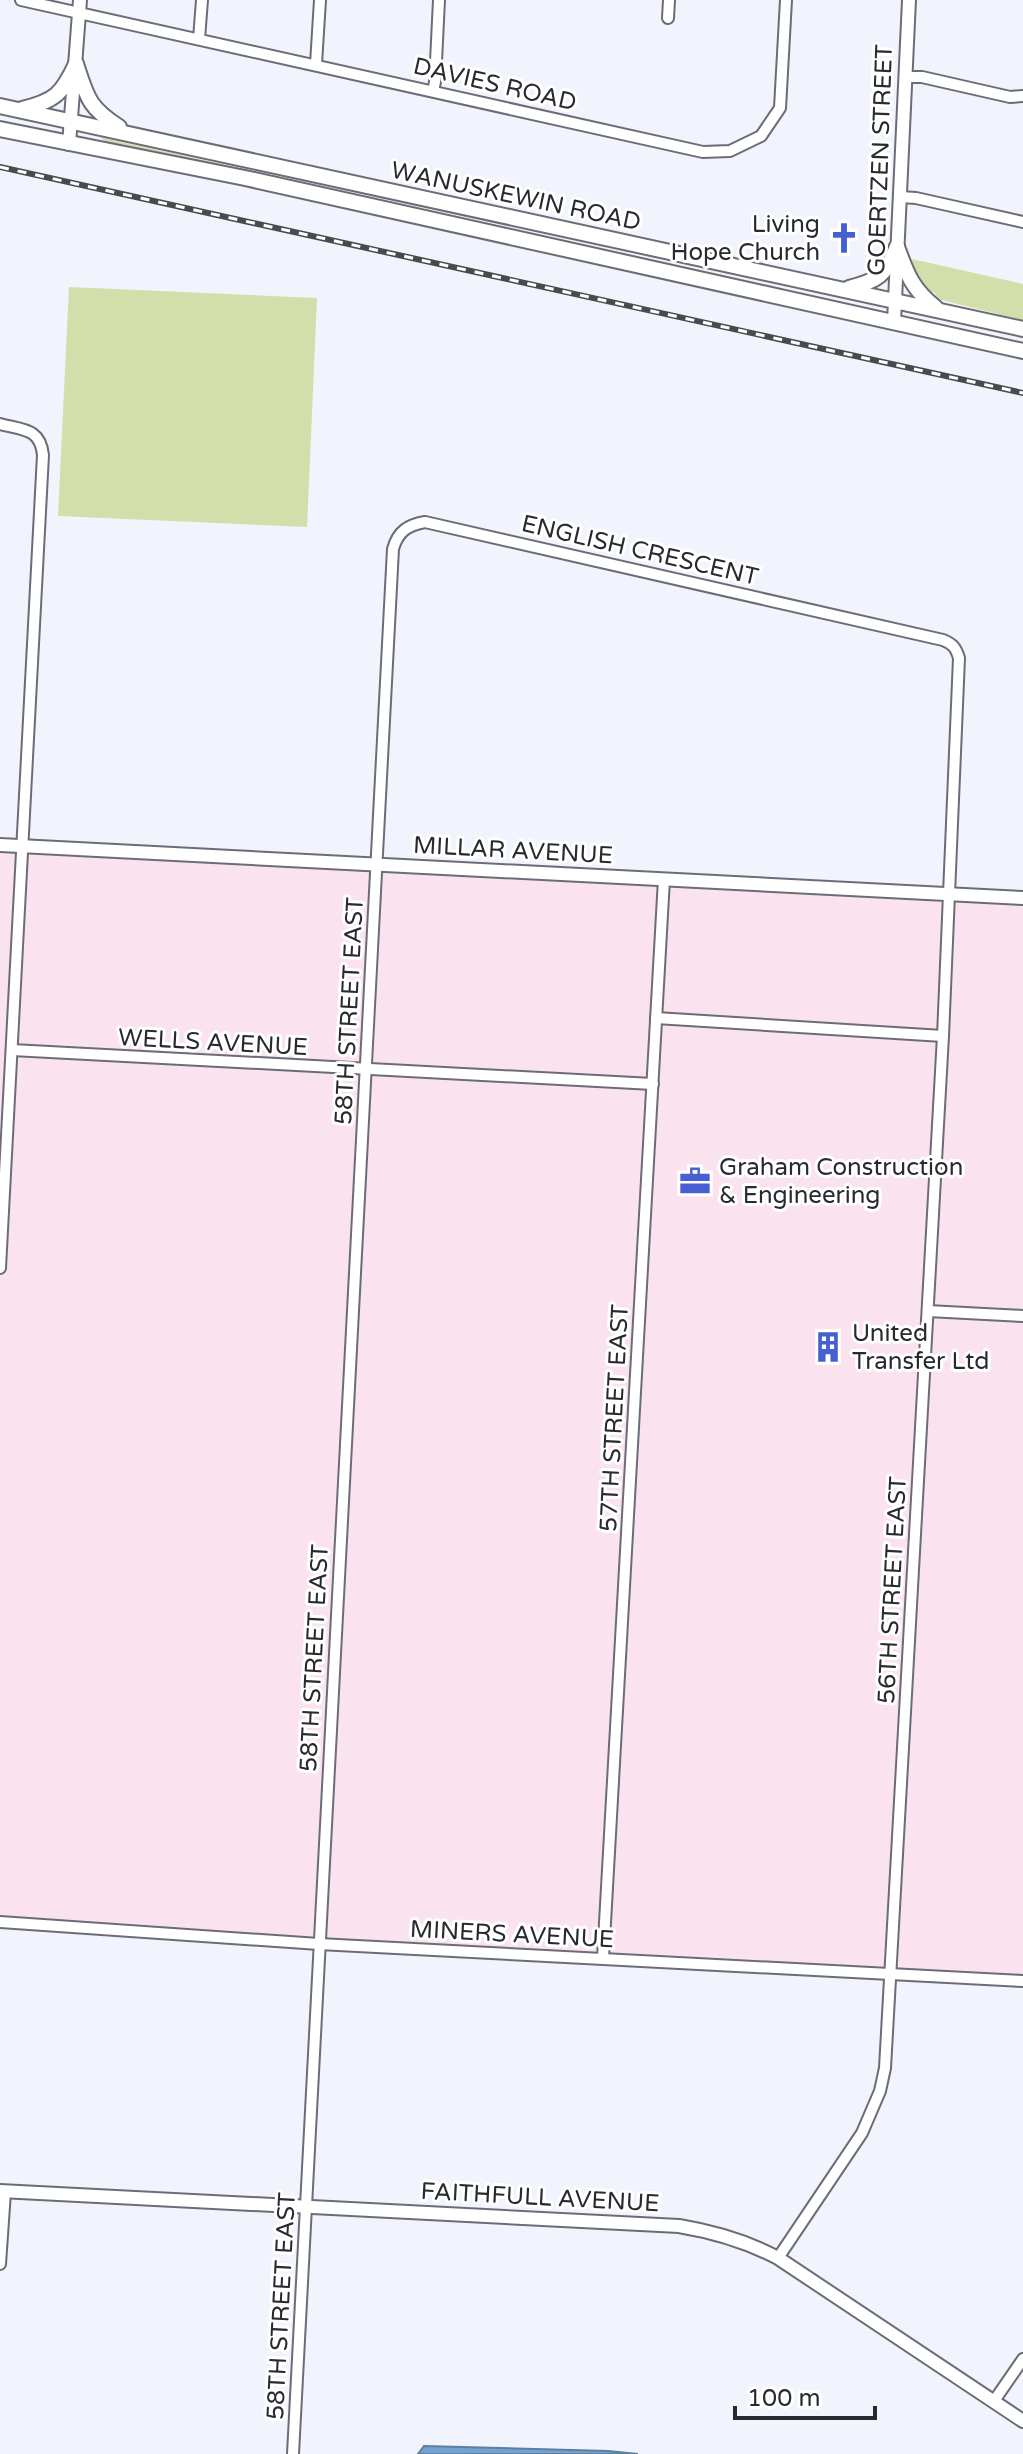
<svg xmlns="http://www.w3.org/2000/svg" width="1023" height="2454" viewBox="0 0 1023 2454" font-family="'Varela Round',sans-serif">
<rect width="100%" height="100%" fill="#f1f4fd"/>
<polygon fill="#fae3ee" points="0,845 1023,898 1023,1981 0,1922"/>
<g fill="#d2dfaa">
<polygon points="99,137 782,288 782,289 743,284 110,144"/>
<path d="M912,259L1023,284V322L994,313L937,299L935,293C918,287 915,275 912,259Z"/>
<polygon points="69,287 317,298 307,527 58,516"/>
</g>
<polygon fill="#73a3d2" stroke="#5d7fa1" stroke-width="2" points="424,2446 608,2451 638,2454 418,2454"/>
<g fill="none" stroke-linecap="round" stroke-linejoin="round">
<defs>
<g id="minor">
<polyline points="21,0 703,152 730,151 761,136 780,108 786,0"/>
<polyline points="668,18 669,0"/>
<polyline points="199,39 202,0"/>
<polyline points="316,64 320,0"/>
<polyline points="905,77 922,77 1010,97 1023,96"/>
<polyline points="433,91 435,82 439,0"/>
<polyline points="900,197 916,198 1023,222"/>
<path d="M0,424C23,430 40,428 43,455L0,1268"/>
<polyline points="656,1018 943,1036"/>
<polyline points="12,1050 653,1084"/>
<polyline points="928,1311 1023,1316"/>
<polyline points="0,1922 319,1944 1023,1981"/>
<polyline points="603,1958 664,879"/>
<polyline points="0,2264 5,2192"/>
<polyline points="994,2401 1023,2359"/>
<path d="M293,2454L393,549C398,531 408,525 425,522L943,640C953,644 956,648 959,658L943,1036L885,2068L880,2091L862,2133L778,2258"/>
</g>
<g id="tertiary">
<polyline points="69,144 80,0"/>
<polyline points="894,322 909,0"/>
<polyline points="0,845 1023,898"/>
<path d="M0,2191L679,2226C715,2232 746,2241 778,2258L1023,2421"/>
</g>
<g id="secondary">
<path d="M76,64C87,97 88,107 119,127"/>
<polyline points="0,106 1023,329"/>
<path d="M22,109C55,101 62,94 76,64"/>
<polyline points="0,129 245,178 1023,351"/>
<path d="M897,247C907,274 912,289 936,308"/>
<path d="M849,288C879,280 885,276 897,247"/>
</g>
</defs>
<use href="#minor" stroke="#6b6d76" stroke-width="14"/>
<use href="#tertiary" stroke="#6b6d76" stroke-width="16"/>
<use href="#secondary" stroke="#6b6d76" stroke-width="18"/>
<use href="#minor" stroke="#fff" stroke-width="10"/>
<use href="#tertiary" stroke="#fff" stroke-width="12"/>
<use href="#secondary" stroke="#fff" stroke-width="14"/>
<defs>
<polyline id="rail" points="0,167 1023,393"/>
</defs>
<use href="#rail" stroke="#484a4e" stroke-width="6"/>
<use href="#rail" stroke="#fff" stroke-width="3" stroke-dasharray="9" stroke-linecap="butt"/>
</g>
<defs>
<symbol id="church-bare" viewBox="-9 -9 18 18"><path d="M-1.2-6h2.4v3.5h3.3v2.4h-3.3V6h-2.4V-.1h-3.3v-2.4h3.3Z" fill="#4660d3" stroke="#fff" stroke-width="2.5" paint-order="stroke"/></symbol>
<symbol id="office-bare" viewBox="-9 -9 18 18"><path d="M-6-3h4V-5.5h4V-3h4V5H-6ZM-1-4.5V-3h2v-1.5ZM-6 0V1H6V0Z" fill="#4660d3" stroke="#fff" stroke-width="2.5" paint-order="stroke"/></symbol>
<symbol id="building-bare" viewBox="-9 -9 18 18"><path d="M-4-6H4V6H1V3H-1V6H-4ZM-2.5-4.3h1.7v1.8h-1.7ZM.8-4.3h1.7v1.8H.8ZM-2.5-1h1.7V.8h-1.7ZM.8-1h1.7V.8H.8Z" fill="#4660d3" stroke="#fff" stroke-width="2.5" paint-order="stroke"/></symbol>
</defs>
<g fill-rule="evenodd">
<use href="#church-bare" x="822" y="216" width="44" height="44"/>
<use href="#office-bare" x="673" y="1159" width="44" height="44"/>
<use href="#building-bare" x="806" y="1325" width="44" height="44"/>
</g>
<g text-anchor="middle" stroke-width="6" stroke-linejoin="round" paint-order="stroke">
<g font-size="24" fill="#292a2e" stroke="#fff">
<text transform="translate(495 84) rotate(13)" y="8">DAVIES ROAD</text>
<text transform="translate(880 160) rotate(-88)" y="8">GOERTZEN STREET</text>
<text transform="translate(516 196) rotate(12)" y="8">WANUSKEWIN ROAD</text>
<text transform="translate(640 550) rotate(13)" y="8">ENGLISH CRESCENT</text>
<text transform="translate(513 850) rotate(3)" y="8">MILLAR AVENUE</text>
<text transform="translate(349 1011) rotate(-87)" y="8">58TH STREET EAST</text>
<text transform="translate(213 1042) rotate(3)" y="8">WELLS AVENUE</text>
<text transform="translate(614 1418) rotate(-87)" y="8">57TH STREET EAST</text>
<text transform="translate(892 1590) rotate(-87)" y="8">56TH STREET EAST</text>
<text transform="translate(314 1658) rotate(-87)" y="8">58TH STREET EAST</text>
<text transform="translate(512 1934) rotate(3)" y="8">MINERS AVENUE</text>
<text transform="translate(540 2197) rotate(3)" y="8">FAITHFULL AVENUE</text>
<text transform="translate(281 2306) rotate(-87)" y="8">58TH STREET EAST</text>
</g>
<g font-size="24" fill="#292a2e" stroke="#fff" text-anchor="start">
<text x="820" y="232" text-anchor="end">Living<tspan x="820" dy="28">Hope Church</tspan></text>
<text x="719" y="1175">Graham Construction<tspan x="719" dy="28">&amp; Engineering</tspan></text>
<text x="852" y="1341">United<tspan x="852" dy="28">Transfer Ltd</tspan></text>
</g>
</g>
<path d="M735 2406v12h140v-12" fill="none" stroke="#292a2e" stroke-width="4"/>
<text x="747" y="2406" font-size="24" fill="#292a2e" stroke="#ffffff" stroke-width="6" paint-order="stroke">100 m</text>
</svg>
